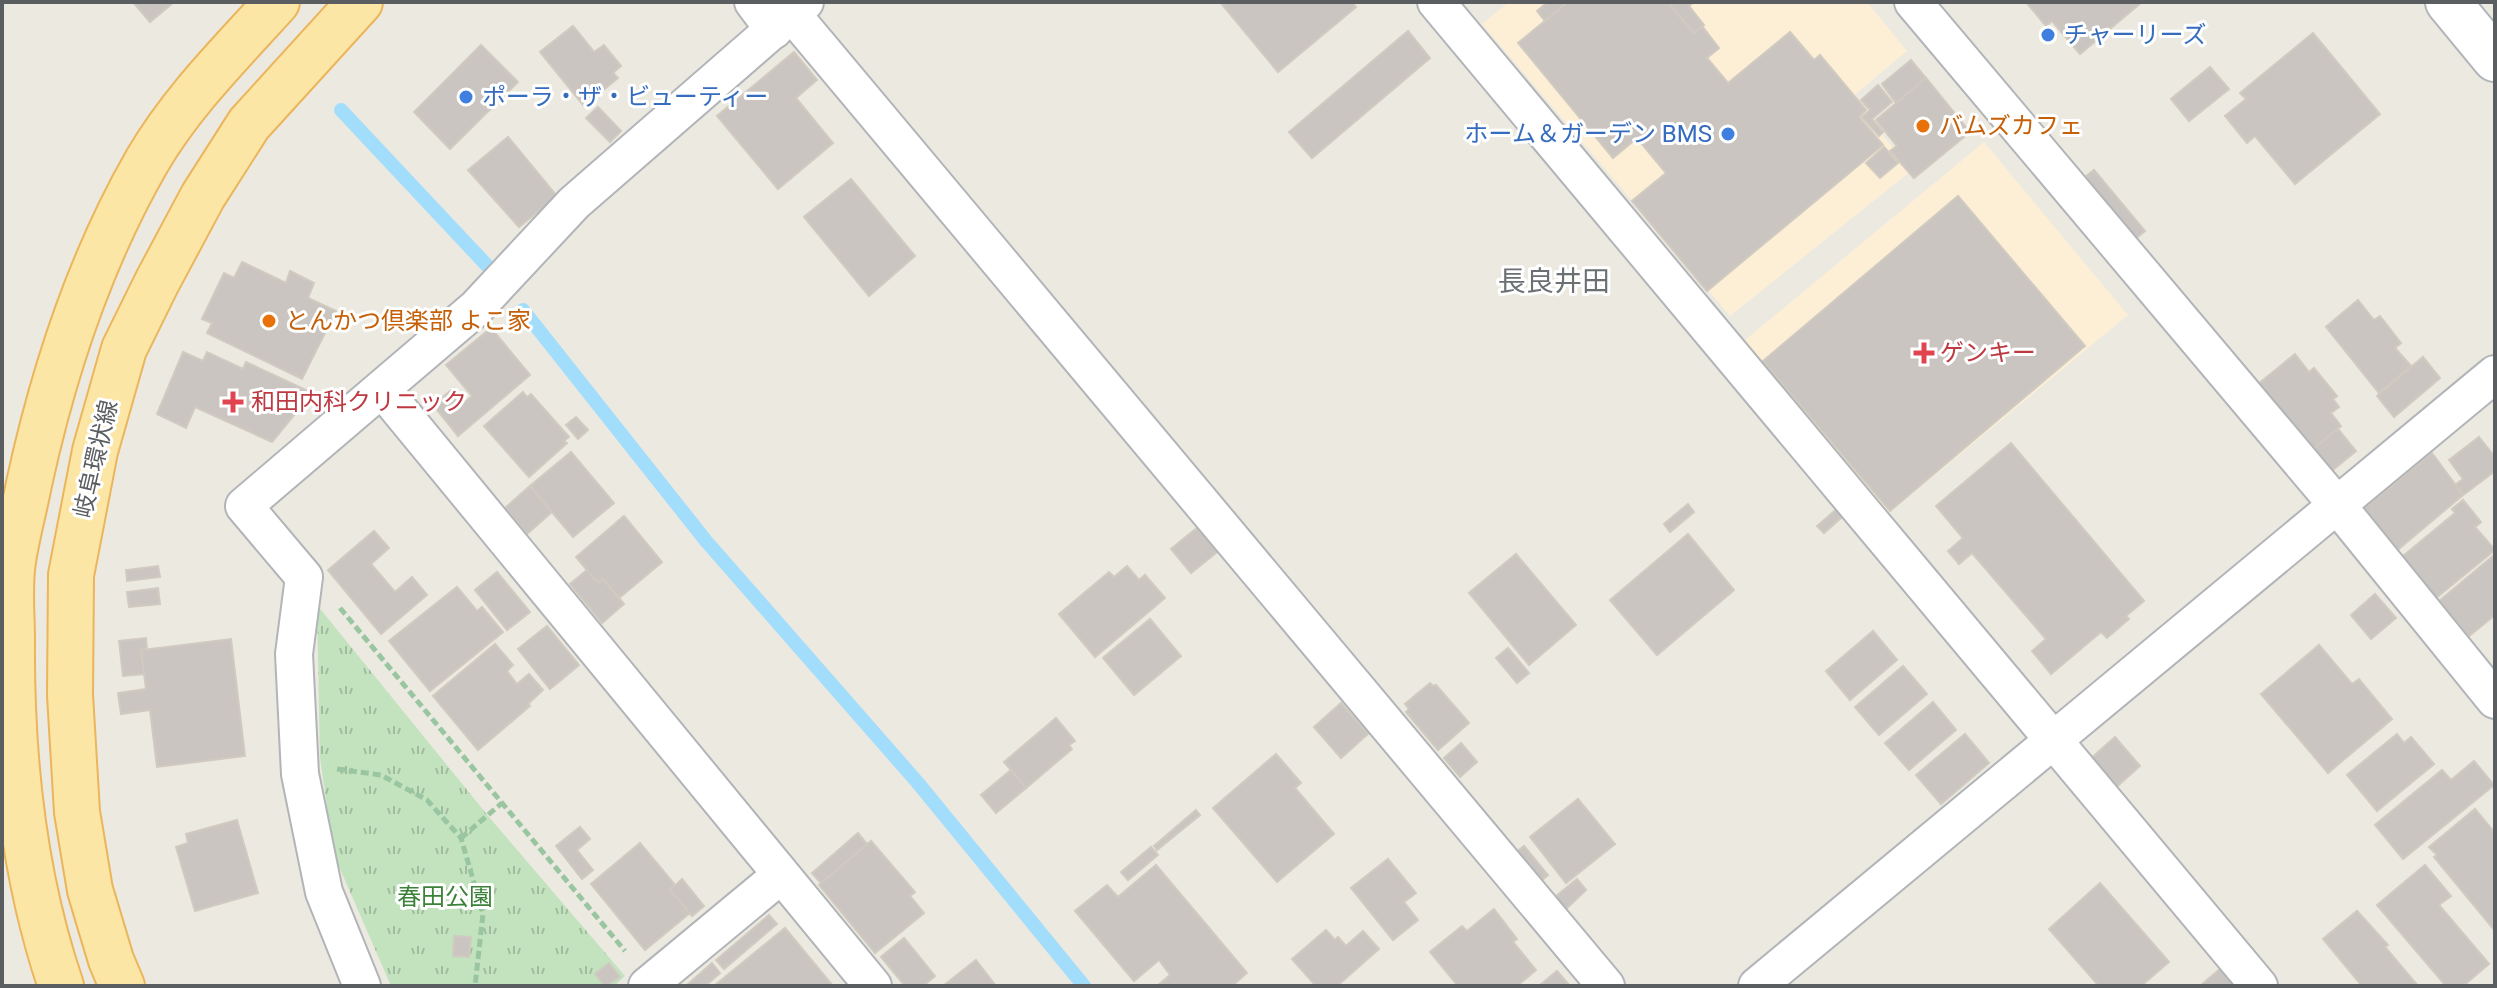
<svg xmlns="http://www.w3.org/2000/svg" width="2497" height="988" viewBox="0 0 2497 988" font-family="Roboto,'Noto Sans JP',sans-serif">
<defs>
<pattern id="park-tufts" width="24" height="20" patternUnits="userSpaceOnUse" patternTransform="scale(2)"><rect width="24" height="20" fill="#c2e3be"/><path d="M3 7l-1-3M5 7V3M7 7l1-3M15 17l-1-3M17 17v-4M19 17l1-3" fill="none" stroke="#a1bb9e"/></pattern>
</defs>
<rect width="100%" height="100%" fill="#ece9e1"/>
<g fill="#fcefd6">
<polygon points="1509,2 1867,2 1907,51 1851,98 1912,170 1730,316 1482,24"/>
<polygon points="1984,142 2128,315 1883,518 1739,345"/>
</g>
<polygon fill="url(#park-tufts)" points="317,605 489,817 625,976 614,986 391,986 334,855 320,758"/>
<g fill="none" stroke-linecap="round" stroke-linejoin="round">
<g stroke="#a2ddfb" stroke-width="14">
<polyline points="341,110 494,273"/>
<polyline points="523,310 706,541 918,783 1084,986"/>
</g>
</g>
<g fill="#cac5c0" stroke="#d0cac0" stroke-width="2">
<polygon points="133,2 174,2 150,22"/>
<polygon points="1220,2 1352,2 1356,7 1278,72"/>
<polygon points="1548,2 1568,2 1545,21 1537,11"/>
<polygon points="1568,2 1673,2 1670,5 1694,33 1702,26 1719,48 1707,58 1728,83 1790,32 1814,60 1820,55 1866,110 1859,117 1883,145 1707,291 1632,201 1666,173 1637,138 1613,158 1518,43"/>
<polygon points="1673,2 1694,2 1689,6 1704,25 1694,33 1670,5"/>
<polygon points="2026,2 2142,2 2080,54 2052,21 2046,26"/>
<polygon points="573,26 594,52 604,45 621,66 613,73 618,78 584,106 540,52"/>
<polygon points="1408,31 1430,58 1312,158 1289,132"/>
<polygon points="2313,33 2380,114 2295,184 2255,136 2247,143 2225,116 2246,99 2240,93"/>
<polygon points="481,45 518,82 450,149 414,112"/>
<polygon points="794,52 817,80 796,98 833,143 778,189 717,116"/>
<polygon points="1911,60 1926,78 1896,103 1882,84"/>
<polygon points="2210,67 2229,89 2189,121 2171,99"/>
<polygon points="1926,78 1970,132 1914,178 1890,151 1897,146 1876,120"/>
<polygon points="1878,85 1892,102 1872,119 1883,132 1879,136 1862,117 1870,110 1861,100"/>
<polygon points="598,107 621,131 610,142 586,118"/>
<polygon points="508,137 557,196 519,227 468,170"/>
<polygon points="1884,147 1898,163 1880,178 1866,163"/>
<polygon points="2094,170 2145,231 2136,238 2085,177"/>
<polygon points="851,179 915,256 869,296 804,217"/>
<polygon points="1958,196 2085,346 1890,511 1763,361"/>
<polygon points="242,262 286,283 290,271 314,283 308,298 336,311 302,379 207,333 212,323 202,319 224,273 234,278"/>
<polygon points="2358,300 2374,320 2380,316 2401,343 2395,348 2411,366 2379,393 2326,327"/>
<polygon points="491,328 530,375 458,436 433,405 454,388 465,402 472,396 446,365"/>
<polygon points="183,352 203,361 207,352 243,369 246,362 308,391 299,409 272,442 195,407 186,428 157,414"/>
<polygon points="2295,354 2309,372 2314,368 2337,396 2333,399 2339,407 2331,413 2341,426 2311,451 2257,385"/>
<polygon points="2423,357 2440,378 2394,417 2377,396"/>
<polygon points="523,392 527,397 531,394 569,437 564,441 567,443 529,477 484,426"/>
<polygon points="576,417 588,430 578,439 566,425"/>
<polygon points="2338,429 2356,451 2329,473 2311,451"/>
<polygon points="2479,437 2495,457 2495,471 2463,495 2455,485 2463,479 2449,460"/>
<polygon points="2011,443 2144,601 2126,616 2129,619 2107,638 2101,632 2051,674 2032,651 2046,639 1972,553 1959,564 1948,551 1963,538 1936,506"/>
<polygon points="571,452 614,503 573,537 530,486"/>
<polygon points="2432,453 2463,495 2395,552 2361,511"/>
<polygon points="530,486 552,512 527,534 505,508"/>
<polygon points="2463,500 2481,522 2475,527 2495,550 2436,598 2402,557 2455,513 2452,509"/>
<polygon points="1688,504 1694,512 1670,532 1664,524"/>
<polygon points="1838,508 1843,516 1824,533 1817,526"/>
<polygon points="624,516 662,562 619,598 603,579 598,583 576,557"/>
<polygon points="1202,524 1222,548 1191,573 1171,549"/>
<polygon points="374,531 389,548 371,564 395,592 412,577 427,595 381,634 328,570"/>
<polygon points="1688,534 1734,590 1657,655 1610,600"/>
<polygon points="1516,554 1576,625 1529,665 1469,593"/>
<polygon points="2494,555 2495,615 2469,636 2439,601"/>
<polygon points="158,566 160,577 127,581 126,570"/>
<polygon points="1127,566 1139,580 1145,575 1165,598 1095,657 1059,614 1109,572 1114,577"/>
<polygon points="587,570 598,583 603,579 624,604 602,623 570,584"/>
<polygon points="497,572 530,612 507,630 475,590"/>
<polygon points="457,587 477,611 482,607 503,632 430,691 389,641"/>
<polygon points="158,588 160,604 129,607 127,592"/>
<polygon points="2375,594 2396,618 2371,639 2351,615"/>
<polygon points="1150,619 1181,656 1134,695 1103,658"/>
<polygon points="547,626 579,665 550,689 518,649"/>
<polygon points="1873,631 1897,660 1850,700 1826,671"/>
<polygon points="146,638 147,650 141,650 144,674 123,676 119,641"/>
<polygon points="231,639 245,756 157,767 150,710 121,714 118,693 146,689 141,650"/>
<polygon points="495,644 513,665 507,671 517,684 529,674 543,690 528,704 530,706 478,750 433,696"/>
<polygon points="2319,645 2352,684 2359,679 2392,719 2328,773 2261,694"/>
<polygon points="1508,648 1529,673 1517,683 1496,658"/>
<polygon points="1903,666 1927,694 1879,735 1855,707"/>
<polygon points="1430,683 1433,686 1436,685 1469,723 1438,750 1406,712 1409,709 1405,704"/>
<polygon points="1933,702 1956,730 1909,770 1885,743"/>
<polygon points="1341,703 1368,734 1341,758 1314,727"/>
<polygon points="1056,718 1075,741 1069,745 1072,749 1026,788 1004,762"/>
<polygon points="1965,734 1989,763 1941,804 1916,775"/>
<polygon points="2397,734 2404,743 2411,737 2434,764 2377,811 2347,775"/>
<polygon points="2115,737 2140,766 2113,790 2088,761"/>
<polygon points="1461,743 1477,762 1460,777 1444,758"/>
<polygon points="1276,754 1301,783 1295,788 1334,834 1277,882 1213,808"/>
<polygon points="2474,761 2494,785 2403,859 2375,825 2442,770 2451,780"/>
<polygon points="1011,770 1026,788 996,813 981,795"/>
<polygon points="1578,799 1615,844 1566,883 1530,837"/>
<polygon points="2475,809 2495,833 2495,931 2434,857 2437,855 2429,847"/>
<polygon points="1196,810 1200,815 1157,850 1154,846"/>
<polygon points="237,820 258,893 195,911 176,847 188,843 186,834"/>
<polygon points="580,827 590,839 577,850 593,870 582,879 556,846"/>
<polygon points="858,833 867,844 821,883 812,873"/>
<polygon points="871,841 915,892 910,896 924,913 875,953 819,885"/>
<polygon points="640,843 675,885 670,890 690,913 645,950 591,884"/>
<polygon points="1524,846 1548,875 1537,884 1513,855"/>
<polygon points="1151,847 1158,855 1128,880 1121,872"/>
<polygon points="1388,859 1416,893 1404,902 1418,920 1393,940 1351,888"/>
<polygon points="1156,865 1247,973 1232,986 1157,986 1170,975 1159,960 1134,981 1075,911 1107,885 1118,897"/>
<polygon points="2425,865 2451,896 2439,905 2489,964 2463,986 2446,986 2377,905"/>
<polygon points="682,879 704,906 692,916 670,890"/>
<polygon points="1577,879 1586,890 1564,911 1554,898"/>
<polygon points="2100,883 2169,962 2141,986 2099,986 2049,929"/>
<polygon points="1494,909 1517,939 1513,942 1536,970 1517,986 1458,986 1430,952 1462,926 1467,931"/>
<polygon points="2357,911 2388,945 2385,947 2418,986 2362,986 2323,939"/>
<polygon points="769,915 777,924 724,969 716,960"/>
<polygon points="785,928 833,986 714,986"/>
<polygon points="1326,930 1335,940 1338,937 1346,946 1363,931 1379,949 1337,986 1316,986 1292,959"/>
<polygon points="454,936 471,937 469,957 453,956"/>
<polygon points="904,938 935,976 923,986 905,986 881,957"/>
<polygon points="976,960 996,986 943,986"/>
<polygon points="609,963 620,977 605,986 595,974"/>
<polygon points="712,963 720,973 705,986 686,986"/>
<polygon points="2220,969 2235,986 2200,986"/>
<polygon points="1557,971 1570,986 1539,986"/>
</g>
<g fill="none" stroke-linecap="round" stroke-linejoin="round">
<defs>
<g id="minor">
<polyline points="753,2 774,30"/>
<polyline points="1436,2 2259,986"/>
<polyline points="1913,2 2337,505 2495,700"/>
<polyline points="792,14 1606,986"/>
<polyline points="382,389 873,986"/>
<polyline points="362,986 324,892 300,774 294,654 304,577 244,506 476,308 574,203 805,2"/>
<polyline points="647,986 781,875"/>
<polyline points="1757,986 2495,374"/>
</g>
<polyline id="tertiary" points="2448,2 2495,59"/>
<g id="primary">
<path d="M61,986C23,875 11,756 12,640C12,614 9,586 13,561C17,535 24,510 29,484C53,373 90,260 147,161C182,101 231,53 277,2"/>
<polyline points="122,986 111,960 90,890 77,812 70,695 71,575 95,451 124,349 157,282 203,196 249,124 360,2"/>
</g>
</defs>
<use href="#minor" stroke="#b2b5b8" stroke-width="40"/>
<use href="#tertiary" stroke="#b2b5b8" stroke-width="48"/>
<use href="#primary" stroke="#ebb55b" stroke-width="48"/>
<g stroke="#99c6a1" stroke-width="5" stroke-dasharray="8 4" stroke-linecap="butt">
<polyline points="340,608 625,951"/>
<polyline points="337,769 381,775 427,800 461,838 483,914 475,986"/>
<polyline points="461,838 502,803"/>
</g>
<use href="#minor" stroke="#fff" stroke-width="36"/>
<use href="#tertiary" stroke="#fff" stroke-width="44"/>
<use href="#primary" stroke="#fce6a6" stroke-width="44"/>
</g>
<g fill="#3f7fe0" stroke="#fff" stroke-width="3">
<circle cx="2048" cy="35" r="8"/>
<circle cx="466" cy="97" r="8"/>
<circle cx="1728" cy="134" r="8"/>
</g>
<g fill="#e8710a" stroke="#fff" stroke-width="3">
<circle cx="1923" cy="126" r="8"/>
<circle cx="269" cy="321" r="8"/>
</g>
<g fill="#e0444e" stroke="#fff" stroke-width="3">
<path d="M1920 341h8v8h8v8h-8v8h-8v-8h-8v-8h8z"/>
<path d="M229 390h8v8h8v8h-8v8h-8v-8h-8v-8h8z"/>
</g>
<g text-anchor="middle" stroke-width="6" stroke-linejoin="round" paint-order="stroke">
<g font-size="24" fill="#366cbe" stroke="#fff" text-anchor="start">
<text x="2064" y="43">チャーリーズ</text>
<text x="482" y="105">ポーラ・ザ・ビューティー</text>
<text x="1712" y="142" text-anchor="end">ホーム＆ガーデン BMS</text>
</g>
<g font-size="24" fill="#c56008" stroke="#fff" text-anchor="start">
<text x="1939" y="134">バムズカフェ</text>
<text x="285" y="329">とんかつ倶楽部 よこ家</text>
</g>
<g font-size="24" fill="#be3a42" stroke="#fff" text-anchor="start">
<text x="1940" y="361">ゲンキー</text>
<text x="251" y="410">和田内科クリニック</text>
</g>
<g font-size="24" fill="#5a5e61" stroke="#fff">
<text transform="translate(96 459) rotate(-77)" y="8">岐阜環状線</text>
</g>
<g font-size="24" fill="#3b8238" stroke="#fff">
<text x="445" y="905">春田公園</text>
</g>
<g font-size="28" fill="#6b7073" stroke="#fff">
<text x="1554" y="291">長良井田</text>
</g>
</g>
<rect width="2497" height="988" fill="none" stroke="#5a5e61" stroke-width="8"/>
</svg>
